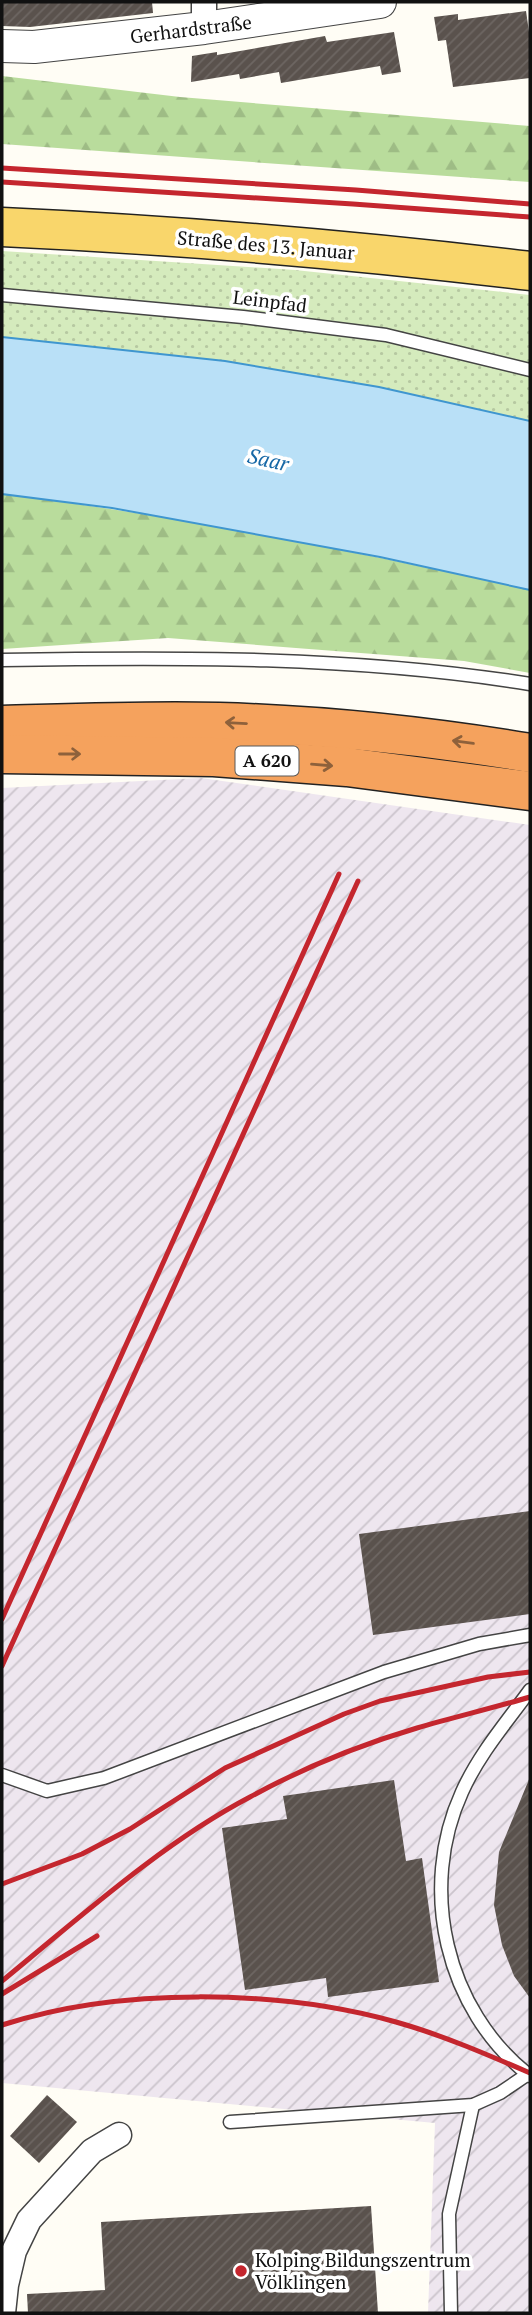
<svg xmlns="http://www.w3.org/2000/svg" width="532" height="2315" viewBox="0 0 532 2315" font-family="'PT Serif',serif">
<defs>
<pattern id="industrial-furrows" width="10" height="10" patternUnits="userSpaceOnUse" patternTransform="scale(1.75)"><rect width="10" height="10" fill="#eee6ef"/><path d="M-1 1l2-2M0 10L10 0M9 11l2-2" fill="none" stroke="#cbc4cc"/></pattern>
<pattern id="grass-dots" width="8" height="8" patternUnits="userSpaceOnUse" patternTransform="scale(1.75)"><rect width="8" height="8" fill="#d5ebbd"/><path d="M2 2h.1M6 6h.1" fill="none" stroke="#b6c8a1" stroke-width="1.8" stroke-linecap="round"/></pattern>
<pattern id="forest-firs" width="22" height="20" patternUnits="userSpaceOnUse" patternTransform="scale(1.75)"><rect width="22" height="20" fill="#b9dc9c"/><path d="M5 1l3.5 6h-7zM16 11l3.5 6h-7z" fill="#9ebc85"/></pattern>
<pattern id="building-hatch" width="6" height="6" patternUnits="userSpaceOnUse" patternTransform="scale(1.75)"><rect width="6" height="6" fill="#5a524d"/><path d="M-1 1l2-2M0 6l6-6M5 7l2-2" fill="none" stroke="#6d6662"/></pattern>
</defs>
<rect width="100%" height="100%" fill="#fffdf5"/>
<polygon fill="url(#industrial-furrows)" points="201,778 530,825 530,2313 428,2313 435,2123 2,2083 2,788"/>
<polygon fill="url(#grass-dots)" points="2,251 295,270 530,295 530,421 379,387 225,361 2,337"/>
<g fill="url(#forest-firs)">
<polygon points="2,76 180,97 530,126 530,182 2,144"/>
<path d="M2,494C180,516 355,551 530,590V673L464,661L168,638L2,649Z"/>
</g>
<polygon fill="#b9e0f7" stroke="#3f96cf" stroke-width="2" points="2,337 225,361 379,387 530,421 530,590 380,557 112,508 2,494"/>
<g fill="url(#building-hatch)">
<polygon points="2,2 152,2 153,13 30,27 2,26"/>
<polygon points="526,11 530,39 530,78 453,87 446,40 438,41 434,17 458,14 458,20"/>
<polygon points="394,32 401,72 382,75 380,66 281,83 279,72 240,79 239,74 191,82 192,56 217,52 217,55 325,36 327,42"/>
<polygon points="530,1511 530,1614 373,1635 359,1534"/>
<polygon points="530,1777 530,1998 514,1976 502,1945 494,1905 499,1852"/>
<polygon points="394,1780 406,1861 422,1858 439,1982 328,1997 326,1978 245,1990 222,1828 287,1819 283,1796"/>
<polygon points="47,2095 77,2122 39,2163 10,2136"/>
<polygon points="371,2206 378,2313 28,2313 27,2294 105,2290 101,2222"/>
</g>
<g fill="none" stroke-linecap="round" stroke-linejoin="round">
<defs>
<g id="service">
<polyline points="2,295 243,317 386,335 530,370"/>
<path d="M2,660C178,657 356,656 530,684"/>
<path d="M530,1690C506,1723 479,1754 462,1792C418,1888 445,2010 530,2076"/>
<polyline points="2,1775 47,1791 104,1778 384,1672 479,1644 530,1635"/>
<polyline points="230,2122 473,2105 500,2093 528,2074"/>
<polyline points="451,2313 449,2214 473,2105"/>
</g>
<g id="minor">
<polyline points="204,2 204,28"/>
<polyline points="3,2313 6,2285 14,2251 29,2220 92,2151 119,2135"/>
</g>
<polyline id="tertiary" points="2,46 34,47 204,28 380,2"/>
<path id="primary" d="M2,227C178,235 355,250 530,271"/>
<g id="motorway">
<path d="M2,725C74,723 147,720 219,722C323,725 427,736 530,753"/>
<polyline points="2,754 214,757 347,767 530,791"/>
</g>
</defs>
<use href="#service" stroke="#444" stroke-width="15"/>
<use href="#minor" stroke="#444" stroke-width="27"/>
<use href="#tertiary" stroke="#444" stroke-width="34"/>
<use href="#primary" stroke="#222" stroke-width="41"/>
<use href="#motorway" stroke="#222" stroke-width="41"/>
<use href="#service" stroke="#fff" stroke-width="12"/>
<use href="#minor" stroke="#fff" stroke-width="24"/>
<use href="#tertiary" stroke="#fff" stroke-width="32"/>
<use href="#primary" stroke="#f9d66b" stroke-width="38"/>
<use href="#motorway" stroke="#f5a25d" stroke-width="38"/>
<g stroke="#c4262e" stroke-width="5">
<polyline points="2,168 356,190 530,204"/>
<polyline points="2,182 353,204 530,217"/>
<polyline points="2,1619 339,874"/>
<polyline points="2,1666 358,881"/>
<polyline points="2,1884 82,1854 130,1829 225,1768 344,1714 380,1701 488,1677 530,1672"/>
<path d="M2,1981C79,1918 162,1843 250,1797C303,1768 359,1745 417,1728C455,1717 493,1708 530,1697"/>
<polyline points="2,1994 97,1936"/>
<path d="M2,2025C118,1987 279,1989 396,2022C442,2035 486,2054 530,2073"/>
</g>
</g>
<defs><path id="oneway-shaft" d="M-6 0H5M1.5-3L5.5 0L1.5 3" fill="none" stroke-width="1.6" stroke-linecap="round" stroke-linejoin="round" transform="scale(1.75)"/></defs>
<g stroke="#8e613b">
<use href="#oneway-shaft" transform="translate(236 723) rotate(-177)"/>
<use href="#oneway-shaft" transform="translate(463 742) rotate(-172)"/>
<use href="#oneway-shaft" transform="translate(70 754)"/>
<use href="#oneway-shaft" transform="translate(322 765) rotate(5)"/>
</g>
<circle fill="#c4262e" stroke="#fff" stroke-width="2.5" cx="241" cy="2271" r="7"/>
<g text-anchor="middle" stroke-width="7" stroke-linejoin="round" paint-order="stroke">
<rect fill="#fff" stroke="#585858" stroke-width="2" x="235.5" y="746.5" width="63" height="29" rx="5"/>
<g font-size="18" font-weight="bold" fill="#111">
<text x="267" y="767">A 620</text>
</g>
<g font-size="19" fill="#111" stroke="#fff">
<text transform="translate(191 29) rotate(-7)" y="7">Gerhardstraße</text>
<text transform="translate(266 245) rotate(5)" y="7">Straße des 13. Januar</text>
<text transform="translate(270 301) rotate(7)" y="7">Leinpfad</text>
</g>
<g font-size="19" fill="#111" stroke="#fff" text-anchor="start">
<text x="255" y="2267">Kolping Bildungszentrum<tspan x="255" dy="22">Völklingen</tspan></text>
</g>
<g font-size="21" font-style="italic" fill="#1768a6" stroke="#fff">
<text transform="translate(268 460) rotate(13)" y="7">Saar</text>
</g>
</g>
<rect width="532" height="2315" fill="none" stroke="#111111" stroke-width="7"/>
</svg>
